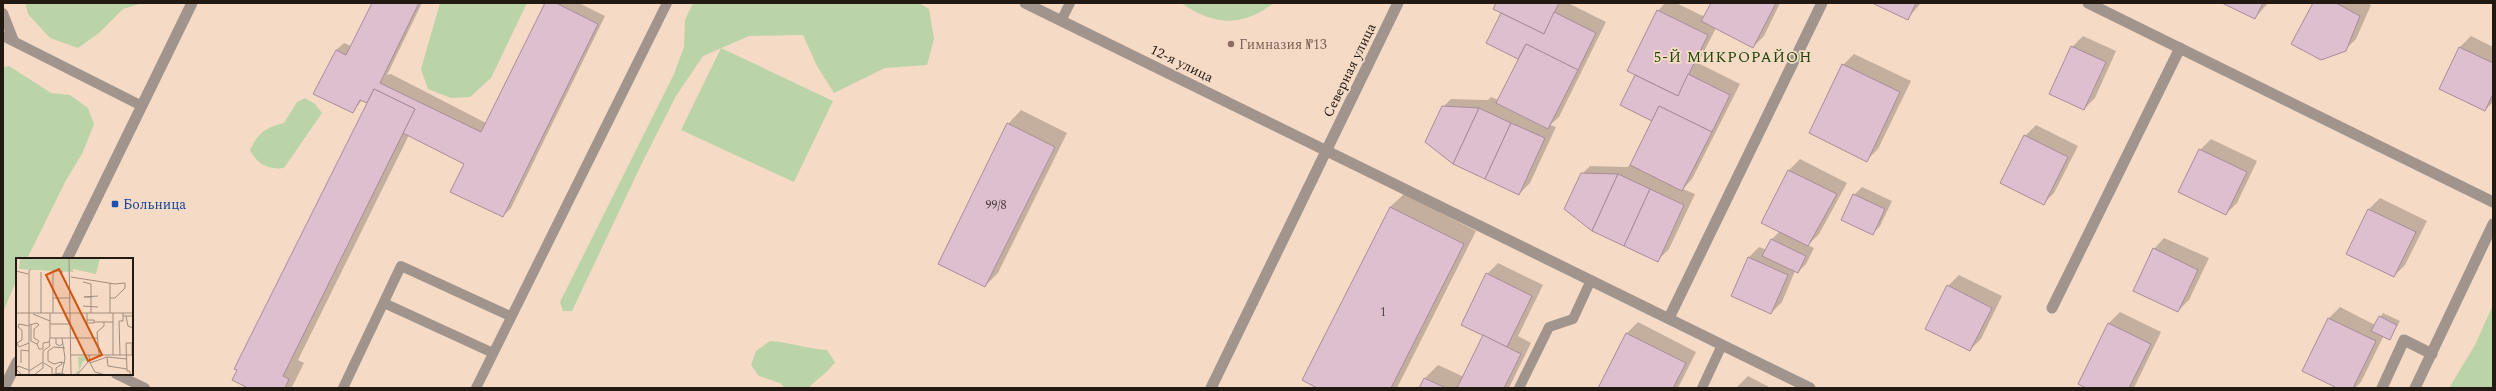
<svg xmlns="http://www.w3.org/2000/svg" width="2496" height="391" viewBox="0 0 2496 391" font-family="Spectral,serif">
<rect width="100%" height="100%" fill="#f5dbc6"/>
<g fill="#bbd3a8">
<polygon points="25,3 143,3 123,9 99,33 78,48 50,38 28,14"/>
<polygon points="440,3 527,3 491,78 470,97 451,98 428,89 421,69"/>
<polygon points="693,3 919,3 929,9 934,39 927,65 885,68 834,93 817,66 803,35 749,36 703,56 676,96 642,163 572,311 563,311 560,302 674,74 684,47 685,20"/>
<path d="M1181,3H1274C1241,27 1215,26 1181,3Z"/>
<polygon points="721,48 833,101 794,182 681,130"/>
<polygon points="9,66 51,93 70,95 88,108 94,124 83,152 65,182 27,259 17,259 17,279 3,312 3,67"/>
<path d="M305,98L315,104L322,113L284,168C268,170 257,164 250,150C259,132 265,128 284,123L297,102Z"/>
<polygon points="2493,305 2493,388 2449,388 2475,345"/>
<path d="M770,341C789,342 807,349 827,350L835,362C828,373 817,378 809,388H785L780,383L759,376L751,365L756,351Z"/>
</g>
<g fill="#0003">
<polygon points="373,3 422,3 387,75 391,74 486,123 546,3 579,3 605,16 511,208 503,216 466,163 409,135 298,360 304,363 293,385 291,388 250,388 370,99 362,100 353,112 336,50 344,43 351,46"/>
<polygon points="1497,3 1568,3 1606,22 1559,117 1550,125 1556,127 1530,183 1519,194 1443,107 1451,99 1488,100 1491,97 1498,100 1520,58 1488,43 1503,13"/>
<polygon points="1665,3 1676,3 1705,17 1712,3 1780,3 1764,36 1753,47 1716,28 1698,63 1740,84 1692,179 1683,189 1695,194 1669,249 1658,260 1582,174 1590,166 1627,167 1631,164 1654,121 1622,105 1636,75 1658,11"/>
<polygon points="1874,3 1921,3 1908,18"/>
<polygon points="2224,3 2268,3 2255,18"/>
<polygon points="2314,3 2367,3 2371,5 2356,39 2345,50"/>
<polygon points="2083,36 2116,51 2095,98 2084,109 2072,47"/>
<polygon points="2471,36 2493,47 2493,102 2485,110 2440,89 2460,47"/>
<polygon points="1854,54 1911,81 1878,149 1867,160 1843,65"/>
<polygon points="1021,110 1067,133 998,273 985,286 1008,124"/>
<polygon points="2036,125 2078,146 2054,193 2043,204 2025,136"/>
<polygon points="2211,139 2257,161 2237,203 2226,214 2200,150"/>
<polygon points="1800,159 1847,183 1819,234 1808,245 1814,248 1806,264 1798,272 1795,271 1782,302 1771,313 1748,258 1759,247 1767,250 1771,240 1780,231 1763,223 1789,170"/>
<polygon points="1862,187 1892,201 1880,226 1873,233 1854,195"/>
<polygon points="1404,194 1476,231 1397,388 1319,388 1303,380 1390,207"/>
<polygon points="2380,198 2427,221 2405,265 2394,276 2348,254 2369,209"/>
<polygon points="2164,238 2209,258 2189,300 2178,311 2154,249"/>
<polygon points="1498,263 1543,285 1518,336 1531,343 1509,388 1420,388 1425,378 1438,365 1464,377 1484,335 1487,274"/>
<polygon points="1959,275 2002,296 1981,339 1970,350 1948,286"/>
<polygon points="2340,307 2375,325 2383,313 2400,321 2390,338 2384,335 2361,382 2355,388 2339,388 2303,371 2329,318"/>
<polygon points="2120,312 2161,332 2134,388 2089,388 2080,384 2109,323"/>
<polygon points="1638,322 1696,352 1678,388 1599,388 1627,333"/>
<polygon points="1748,376 1771,388 1736,388"/>
</g>
<g fill="#ddbfcf" stroke="#a88c9b">
<polygon points="372,3 419,3 380,83 481,132 545,3 556,3 598,24 503,217 450,192 464,164 403,133 415,109 374,89 367,103 360,100 353,113 313,94 336,50 346,55"/>
<polygon points="1496,3 1559,3 1544,34 1493,9"/>
<polygon points="1711,3 1776,3 1753,48 1701,21"/>
<polygon points="1872,3 1916,3 1908,20"/>
<polygon points="2222,3 2263,3 2255,19"/>
<polygon points="2313,3 2336,3 2360,16 2346,51 2321,60 2291,44"/>
<polygon points="1657,10 1708,35 1678,96 1627,71"/>
<polygon points="1554,12 1596,33 1578,70 1526,44 1518,59 1486,43 1501,13 1544,34"/>
<polygon points="1526,44 1578,70 1548,129 1496,103"/>
<polygon points="2071,46 2106,62 2084,110 2049,94"/>
<polygon points="2459,47 2493,63 2493,94 2485,111 2439,89"/>
<polygon points="1842,64 1900,92 1867,162 1809,133"/>
<polygon points="1688,74 1730,95 1712,132 1659,106 1652,121 1620,105 1635,75 1678,96"/>
<polygon points="374,89 415,109 283,376 289,379 285,388 248,388 232,380 237,370 234,369"/>
<polygon points="1442,106 1479,108 1453,164 1425,142"/>
<polygon points="1659,106 1712,132 1682,191 1630,165"/>
<polygon points="1479,108 1511,123 1485,179 1453,164"/>
<polygon points="1007,123 1055,147 985,287 938,264"/>
<polygon points="1511,123 1545,138 1519,195 1485,179"/>
<polygon points="2024,135 2068,157 2044,205 2000,183"/>
<polygon points="2199,149 2247,172 2226,215 2178,192"/>
<polygon points="1788,170 1837,194 1808,246 1761,223"/>
<polygon points="1581,173 1618,174 1592,231 1564,209"/>
<polygon points="1618,174 1650,189 1624,246 1592,231"/>
<polygon points="1650,189 1684,205 1658,262 1624,246"/>
<polygon points="1853,194 1885,209 1873,235 1841,220"/>
<polygon points="1390,207 1464,244 1391,388 1317,388 1302,380"/>
<polygon points="2368,209 2416,232 2394,277 2346,254"/>
<polygon points="1771,239 1806,256 1798,273 1762,256"/>
<polygon points="2153,248 2198,270 2178,312 2133,291"/>
<polygon points="1748,257 1788,275 1771,314 1731,296"/>
<polygon points="1486,273 1532,296 1507,347 1461,325"/>
<polygon points="1947,285 1992,308 1970,351 1925,329"/>
<polygon points="2379,316 2397,325 2390,340 2371,331"/>
<polygon points="2328,318 2376,341 2353,388 2337,388 2302,371"/>
<polygon points="2108,323 2151,344 2129,388 2086,388 2078,384"/>
<polygon points="1626,333 1686,363 1673,388 1598,388"/>
<polygon points="1483,335 1521,354 1504,388 1457,388"/>
<polygon points="1424,378 1446,388 1419,388"/>
</g>
<g fill="none" stroke-linecap="round" stroke-linejoin="round">
<g stroke="#a0948d" stroke-width="10">
<polyline points="3,13 14,41"/>
<polyline points="1061,21 1070,3"/>
<polyline points="3,36 142,106"/>
<polyline points="384,303 493,353"/>
<polyline points="116,374 145,388"/>
<polyline points="343,388 401,266 510,316"/>
<polyline points="476,388 667,3"/>
<polyline points="1519,388 1549,327 1573,319 1591,280"/>
<polyline points="1702,388 1722,345"/>
</g>
<g stroke="#a0948d" stroke-width="11">
<polyline points="1025,3 1810,388"/>
<polyline points="2088,3 2493,202"/>
<polyline points="67,259 192,3"/>
<polyline points="2052,308 2180,48"/>
<polyline points="1669,318 1822,3"/>
<polyline points="4,388 17,362"/>
<polyline points="2382,388 2404,340 2432,354"/>
<polyline points="2415,388 2493,224"/>
</g>
<polyline stroke="#a0948d" stroke-width="11" points="1211,388 1398,3"/>
</g>
<circle fill="#8d6e63" stroke="#f5dbc6" stroke-width="1.5" cx="1231" cy="44" r="4"/>
<rect fill="#1a4fb4" stroke="#f5dbc6" stroke-width="1.5" x="111" y="200" width="8" height="8" rx="2"/>
<g text-anchor="middle" stroke-width="3.5" stroke-linejoin="round" paint-order="stroke">
<g font-size="12" fill="#514241">
<text x="996" y="209">99/8</text>
<text x="1383" y="316">1</text>
</g>
<g font-size="14" fill="#785e54" stroke="#f5dbc6" text-anchor="start">
<text x="1239" y="49">Гимназия №13</text>
</g>
<g font-size="14" fill="#221912" stroke="#f5dbc6">
<text transform="translate(1182 63) rotate(26)" y="5">12-я улица</text>
<text transform="translate(1349 70) rotate(-64)" y="5">Северная улица</text>
</g>
<g font-size="14" fill="#164399" stroke="#f5dbc6" text-anchor="start">
<text x="123" y="209">Больница</text>
</g>
<g font-size="15" letter-spacing="1" fill="#1e4608" stroke="#f5dbc6">
<text x="1733" y="62">5-Й МИКРОРАЙОН</text>
</g>
</g>
<g transform="translate(16 258)">
<rect width="117" height="117" fill="#f5dbc6"/>
<path d="M4,0H84L80,16L57,11V14L3,11ZM69,98L72,102L67,103L62,116L57,117L63,112L62,99Z" fill="#bbd3a8"/>
<path fill="none" stroke="#a18d7e" stroke-width="1" d="M53,0L55,117M0,13L12,16M25,14V55M55,19L99,26L109,25V30L99,40H94M67,24L75,26V55M94,25V55M75,39H68L82,38M37,40H55M67,48L82,49M0,55H117M34,55V80H81M37,55V13H46V15L43,13M71,55V62H78V65H71V62M17,56L34,63M107,58H117V70L112,68L110,58M78,64H97M34,66H55M13,67L21,65L23,67L18,71V80L23,83L21,86L23,91H27V85L33,84L34,80M15,67V83L21,86M40,80V86L44,88L47,85M46,80L49,100L46,115L50,117M13,85L3,89L1,85L6,82V72L2,69L3,66L13,68M55,97H117M73,97L74,105L91,99L111,101M83,97L81,74L88,68V64M97,97V55M104,97L103,63H107V55M91,99L92,108L111,111M45,104L38,106L32,103V93L38,89L49,90M5,105V92L13,93M28,105L36,110V117M74,105L79,114L89,117M13,113L27,104V93L34,88L33,84M6,117L0,111L2,108L13,112M13,117V13L15,11M18,117L27,110V104M33,117L46,115M40,117V110L46,106L45,104L49,105M61,117L73,103M114,117V113H111L110,85H116V97"/>
<path fill="#d4530d" fill-opacity="0.15" stroke="#d4530d" stroke-width="2" d="M43,11L86,97L72,103L30,17Z"/>
<rect width="117" height="117" fill="none" stroke="#221912" stroke-width="2"/>
</g>
<rect width="2496" height="391" fill="none" stroke="#221912" stroke-width="8"/>
</svg>
